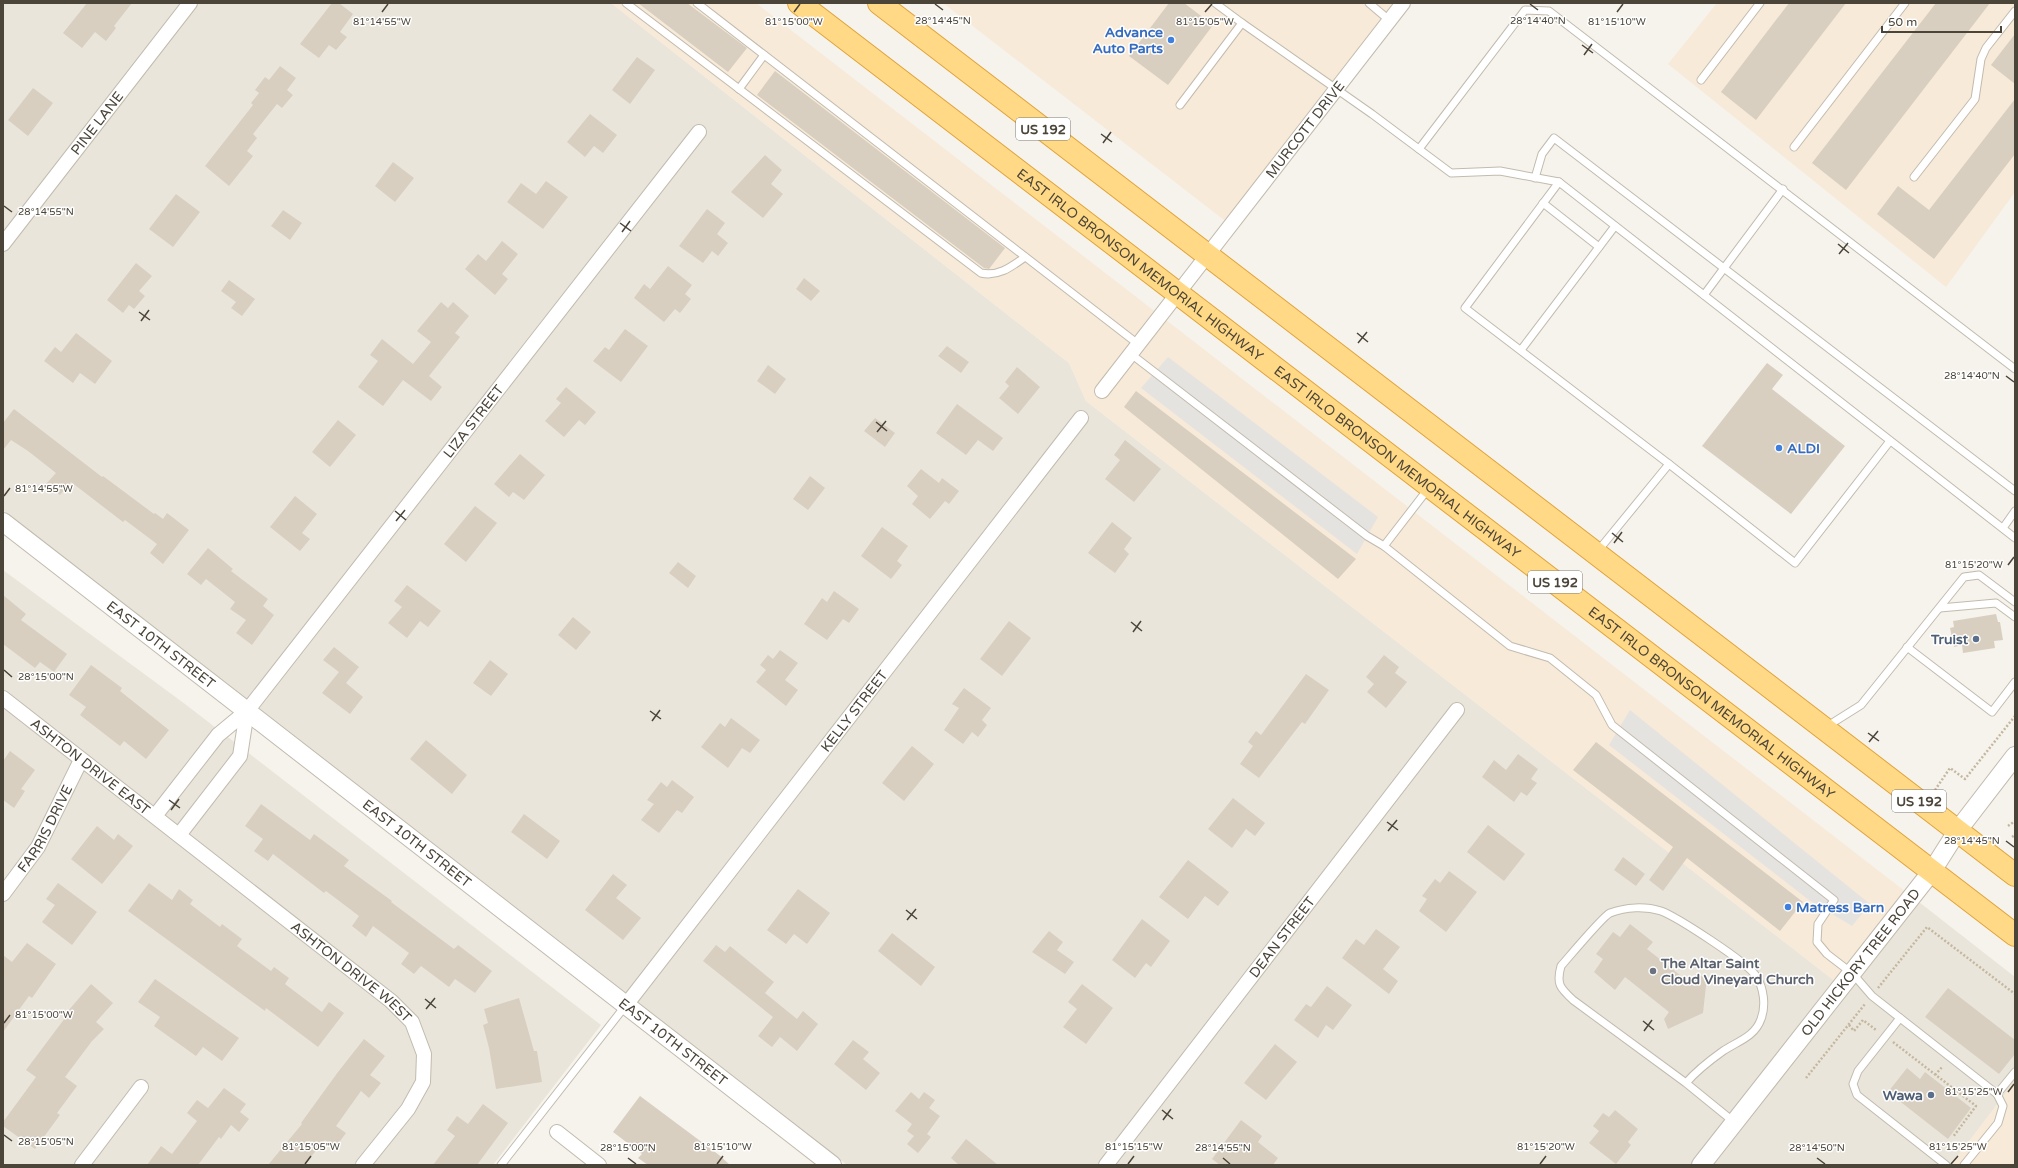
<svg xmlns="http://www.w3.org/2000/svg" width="2018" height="1168" viewBox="0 0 2018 1168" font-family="'Varela Round',sans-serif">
<rect width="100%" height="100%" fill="#f6f3ec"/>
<g fill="#eae5da">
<polygon points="3,3 611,3 1069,363 1086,401 1836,982 1690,1165 847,1165 3,510"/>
<polygon points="3,570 185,704 601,1025 493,1165 3,1165"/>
<polygon points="1919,902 2015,977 2015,1081 1951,1165 1711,1165"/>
</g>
<g fill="#f7ead8">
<polygon points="611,3 756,3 1906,892 1836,982 1086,401 1069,363"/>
<polygon points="943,3 1398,3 1377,29 1372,30 1237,230"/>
<polygon points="1717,3 2015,3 2015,192 1946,287 1668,64"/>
<polygon points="2015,1081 2015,1165 1951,1165"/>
</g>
<g fill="#e5e3e0">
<polygon points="1168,357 1378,517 1357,554 1141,388"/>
<polygon points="1630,710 1870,904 1852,926 1809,900 1609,745"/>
</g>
<g fill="#d8cfc1">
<polygon points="87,3 132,3 114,26 116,28 106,41 95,32 82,48 63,33"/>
<polygon points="332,3 339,3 353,14 340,32 347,37 336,50 329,45 319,58 300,44"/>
<polygon points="638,3 687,3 747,48 728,72"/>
<polygon points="1169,3 1184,3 1213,25 1168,85 1129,56"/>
<polygon points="1789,3 1846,3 1756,120 1721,92"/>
<polygon points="1936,3 1990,3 1846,190 1812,163"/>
<polygon points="2015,34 2015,84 1991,65"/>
<polygon points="637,57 655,70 630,104 612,90"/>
<polygon points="280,66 296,78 287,90 293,95 282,108 277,104 253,134 257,138 247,151 253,156 229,186 205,166 253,105 251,103 259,93 255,90 265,77 269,80"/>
<polygon points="775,71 1005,248 989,269 984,268 757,95"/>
<polygon points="33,88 53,103 28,136 8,120"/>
<polygon points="2015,99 2015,154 1934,259 1877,214 1898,186 1929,210"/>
<polygon points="590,114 617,135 603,153 594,146 585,157 567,142"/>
<polygon points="765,155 782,170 771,184 783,194 763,218 731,192"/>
<polygon points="393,162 414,178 395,202 375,186"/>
<polygon points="546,181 568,197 543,229 507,202 521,183 536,194"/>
<polygon points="176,194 200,212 173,247 149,229"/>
<polygon points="707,209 725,223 717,234 728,243 718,256 712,251 703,263 679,246"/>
<polygon points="283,210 302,223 290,240 271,226"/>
<polygon points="502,241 518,254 502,274 508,279 495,295 465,269 478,254 486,261"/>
<polygon points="136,263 152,276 139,291 145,296 134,309 129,305 123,313 107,300"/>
<polygon points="668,266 692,285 685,294 691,299 680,313 675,309 664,322 634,298 644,284 650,289"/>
<polygon points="804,278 820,291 811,301 796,289"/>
<polygon points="229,280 255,299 242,316 231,308 236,302 221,291"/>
<polygon points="441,302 448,308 453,302 469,316 455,333 460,337 429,376 442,387 431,401 403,380 383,406 358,387 378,361 370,355 382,339 413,364 431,342 417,331"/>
<polygon points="625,329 648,346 621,382 593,361 605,347 609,350"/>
<polygon points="76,333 112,361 95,384 80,373 73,383 44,361 55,347 61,352"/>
<polygon points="947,346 969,362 961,373 938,356"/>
<polygon points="1767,363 1783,375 1772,389 1845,446 1791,514 1702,446"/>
<polygon points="768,365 786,379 775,394 757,381"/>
<polygon points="1017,367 1040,387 1018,414 999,398 1009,386 1005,382"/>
<polygon points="566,387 596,412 585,425 579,420 564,437 545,421 561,403 556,399"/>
<polygon points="1136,391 1356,559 1338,579 1124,407"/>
<polygon points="957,404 1003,438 993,451 978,440 966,455 936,433"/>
<polygon points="14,409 102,477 103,476 154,514 155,513 163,519 167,513 189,530 163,564 150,553 157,544 125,520 123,522 71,482 60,495 46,484 56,473 28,451 11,440 3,450 3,423"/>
<polygon points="875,418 895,433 885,447 864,431"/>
<polygon points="338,420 356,435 330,467 312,452"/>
<polygon points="1125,440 1161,469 1134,502 1105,479 1120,460 1114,455"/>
<polygon points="520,454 545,475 524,500 513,492 509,497 494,484"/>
<polygon points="921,469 939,483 942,478 959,491 949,504 945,501 930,519 912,504 918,496 907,486"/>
<polygon points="810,476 825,488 808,510 793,499"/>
<polygon points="295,496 317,514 302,533 310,539 300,551 270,527"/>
<polygon points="475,506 497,523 466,562 444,544"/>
<polygon points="1112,522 1132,538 1124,549 1129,554 1115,573 1088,553"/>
<polygon points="882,527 908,546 897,561 902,565 891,579 861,556"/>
<polygon points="208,548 233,569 231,571 268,599 263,606 274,615 252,645 236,633 246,620 230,609 235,602 206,579 201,585 187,574"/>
<polygon points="678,562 696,576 688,588 669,573"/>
<polygon points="407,585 441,611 428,627 420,621 407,638 388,623 402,607 394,601"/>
<polygon points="834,591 859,609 849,623 843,619 827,640 804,624 822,598 827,602"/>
<polygon points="3,595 26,614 21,620 67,654 54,672 40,662 35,668 3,644"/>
<polygon points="1996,614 1998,622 2000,622 2003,640 1994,641 1995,648 1963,653 1962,645 1954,647 1950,628 1954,627 1953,621"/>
<polygon points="573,617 591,632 576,650 558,635"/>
<polygon points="1009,621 1031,638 1002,676 980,659"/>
<polygon points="334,647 359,667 346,683 363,697 350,714 322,693 339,672 323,660"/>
<polygon points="780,650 798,663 785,680 798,690 786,706 756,682 766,670 760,665 768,655 773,659"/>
<polygon points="1384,655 1399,667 1395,673 1407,682 1386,708 1367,692 1374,684 1366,677"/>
<polygon points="490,660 508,674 491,696 473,683"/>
<polygon points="91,665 122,688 120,691 169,730 146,759 124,741 120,746 80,715 86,707 69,695"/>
<polygon points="1306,674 1329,690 1305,724 1302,722 1259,778 1240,764 1253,746 1248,742 1256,731 1261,735"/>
<polygon points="964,688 991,708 982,720 987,725 978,737 972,732 963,744 944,730 959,708 952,704"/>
<polygon points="731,718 760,740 750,753 742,748 728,768 701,747 720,723 725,727"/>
<polygon points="426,740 467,775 452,794 410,759"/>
<polygon points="1596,742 1803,902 1780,931 1687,858 1663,891 1649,880 1673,847 1573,770"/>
<polygon points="912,746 934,764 904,801 882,783"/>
<polygon points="10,751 35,770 21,789 25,791 14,808 3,800 3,761"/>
<polygon points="1518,754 1538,769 1531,779 1537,783 1527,796 1521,792 1514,802 1482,777 1494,760 1506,770"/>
<polygon points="672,780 694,797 682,813 677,810 659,833 641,820 654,804 647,800 661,782 667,787"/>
<polygon points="1233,798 1265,823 1255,836 1246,829 1232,848 1208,829"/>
<polygon points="261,804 310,840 314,834 349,860 344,866 392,901 391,902 454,949 458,945 492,971 475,993 455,979 449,987 421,966 414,974 401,964 409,953 373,926 366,937 352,926 359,916 326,891 324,893 273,854 268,861 254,851 263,839 245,826"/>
<polygon points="524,814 560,841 547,859 511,832"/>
<polygon points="1488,825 1525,854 1504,881 1467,852"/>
<polygon points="97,826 114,840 118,834 133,846 102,884 71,859"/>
<polygon points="1623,857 1645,874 1636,886 1614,870"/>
<polygon points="1188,860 1229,892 1218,906 1205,896 1188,919 1159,897"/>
<polygon points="1449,871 1477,892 1446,932 1419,911 1427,899 1422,896 1435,879 1440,883"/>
<polygon points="613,874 627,885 616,898 641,918 623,940 585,910"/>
<polygon points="58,883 97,912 72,945 42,922 55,905 46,899"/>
<polygon points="149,883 172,900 179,889 193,900 190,904 220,927 222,924 242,939 237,946 271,971 274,967 289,978 285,984 322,1012 329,1002 344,1013 318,1047 266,1008 265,1011 128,911"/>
<polygon points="798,889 830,913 807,944 794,934 786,944 767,930"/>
<polygon points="1142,919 1170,941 1151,967 1146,963 1135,978 1112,960"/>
<polygon points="1630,924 1653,942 1647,949 1690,983 1697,975 1707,977 1703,1013 1668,1029 1664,1019 1669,1012 1625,977 1615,990 1594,972 1603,959 1596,954 1613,932 1620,937"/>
<polygon points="1376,929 1400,947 1383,969 1398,981 1389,994 1342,958 1356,939 1364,945"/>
<polygon points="1049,931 1063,942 1057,950 1074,962 1065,974 1032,952"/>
<polygon points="892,933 935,967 921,986 878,951"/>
<polygon points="27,943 56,964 32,998 29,996 3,1032 3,955 12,962"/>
<polygon points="716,945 725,952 730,946 774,982 765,993 797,1019 803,1011 818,1024 797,1051 780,1037 772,1047 758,1036 773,1017 703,961"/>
<polygon points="155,979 239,1038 222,1061 203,1047 196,1056 154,1026 160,1017 138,1002"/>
<polygon points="91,984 113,1003 96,1022 104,1029 92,1041 65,1077 77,1086 57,1113 60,1115 35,1149 3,1126 3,1122 36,1077 26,1070 65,1018 63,1017"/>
<polygon points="1082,984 1113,1008 1086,1044 1063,1027 1077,1009 1068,1002"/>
<polygon points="1327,986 1352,1005 1333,1030 1326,1025 1318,1038 1294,1020 1306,1004 1311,1007"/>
<polygon points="1948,988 2015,1040 2015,1054 1999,1074 1925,1017"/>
<polygon points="519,998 534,1051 537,1051 542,1082 496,1089 489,1048 483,1025 488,1023 484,1009"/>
<polygon points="364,1039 385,1056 370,1075 381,1083 369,1098 361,1091 336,1126 346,1133 335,1148 325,1140 304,1165 268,1165 302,1124 301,1123 338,1072"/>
<polygon points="853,1040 869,1052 863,1059 880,1073 866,1090 834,1064"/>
<polygon points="1275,1044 1297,1062 1266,1100 1244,1083"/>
<polygon points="1907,1068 1920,1079 1925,1072 1971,1108 1948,1139 1888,1092"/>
<polygon points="224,1088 246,1104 240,1112 249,1119 239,1132 231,1125 221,1139 219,1137 198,1165 147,1165 161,1146 172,1154 197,1121 187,1113 197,1100 208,1108"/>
<polygon points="911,1092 919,1099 924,1092 935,1100 929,1108 940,1116 927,1134 931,1137 918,1153 907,1144 914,1136 907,1131 912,1124 895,1111"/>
<polygon points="640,1096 719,1155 730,1165 648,1165 638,1158 642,1154 613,1132"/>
<polygon points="483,1104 508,1123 477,1165 433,1165 455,1136 447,1130 457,1116 468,1124"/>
<polygon points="1615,1110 1638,1129 1628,1142 1631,1145 1616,1164 1589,1143 1599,1131 1593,1126 1603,1113 1609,1117"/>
<polygon points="1241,1120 1262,1136 1258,1142 1278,1158 1273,1165 1220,1165 1212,1159"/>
<polygon points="966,1139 998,1165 959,1165 951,1158"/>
</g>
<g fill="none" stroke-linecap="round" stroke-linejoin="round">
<defs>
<g id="service">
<path d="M626,3L981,273C998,277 1011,267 1025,257"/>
<polyline points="697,3 1138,344"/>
<polyline points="1215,3 1242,23"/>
<polyline points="1369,3 1389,20"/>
<polyline points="1701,80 1760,3"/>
<polyline points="739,89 764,55"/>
<polyline points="1180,105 1242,23 1372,114 1451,173 1500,171 1559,182 2015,538"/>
<polyline points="1794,147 1905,3"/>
<polyline points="1419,149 1525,10 1549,11 2015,369"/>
<polyline points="1914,177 1975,99 1981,59 1986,48 2015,11"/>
<polyline points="1535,178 1542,154 1554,138 2015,491"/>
<polyline points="1559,182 1465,308 1669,464"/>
<polyline points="1543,203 1599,247"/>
<polyline points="1704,295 1783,189"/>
<polyline points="1521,350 1615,226"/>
<polyline points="1131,354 1367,536 1384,546 1510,646 1550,658 1596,695 1612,725 1834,900 1818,924 1817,942 1827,954 1853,974 1872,996 1997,1094 2015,1072"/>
<polyline points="2003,528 2015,511"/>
<polyline points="1384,546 1428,489"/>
<polyline points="1597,552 1669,464 1795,563 1890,441"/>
<polyline points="1940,608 1996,603 2015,617"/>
<polyline points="1907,647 1992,712 2015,682"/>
<polyline points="1826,727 1861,705 1964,577 1979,575 2015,602"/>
<polyline points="1900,1018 1858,1071 1853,1084 1857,1095 1946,1165"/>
<path d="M1686,1083C1697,1070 1709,1061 1723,1051C1736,1042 1755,1037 1761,1019C1766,1006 1764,988 1756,976C1747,962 1677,917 1661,911C1645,906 1626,907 1610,913C1603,916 1569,957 1561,966C1556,984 1560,988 1573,1000L1686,1083L1734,1122"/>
<polyline points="501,1165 626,1005"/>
<polyline points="1964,1165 1998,1123 2003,1106 1997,1094"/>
</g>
<g id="minor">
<path id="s1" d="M3,244L190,3"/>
<path id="s2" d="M1102,391L1403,3"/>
<path id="s3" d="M3,698L391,1001L412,1022L424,1054L423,1082L408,1109L363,1165"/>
<path id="s4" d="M155,816L218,735L247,711L699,132"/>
<polyline points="179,835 240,756 247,711"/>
<path id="s5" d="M3,894L38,847L81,760"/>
<path id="s6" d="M626,1005L1081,418"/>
<polyline points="557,1132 599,1165"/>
<polyline points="82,1165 141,1087"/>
<path id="s7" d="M1106,1165L1457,710"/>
</g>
<g id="tertiary">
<path id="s8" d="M3,522L832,1165"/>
<path id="s9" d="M1701,1165L1932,871L1958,830L2015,756"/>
</g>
<g id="trunk">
<path id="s10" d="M799,3L2015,935"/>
<polyline points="879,3 2015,875"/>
</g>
</defs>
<use href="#service" stroke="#c2bbae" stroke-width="9"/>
<use href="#minor" stroke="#c2bbae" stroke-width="16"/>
<use href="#tertiary" stroke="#c2bbae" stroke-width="20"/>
<use href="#trunk" stroke="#e0a43c" stroke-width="24"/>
<g stroke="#c4b79f" stroke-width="2.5" stroke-dasharray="2 2" stroke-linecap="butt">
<polyline points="1935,790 1950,768 1965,779 2015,716"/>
<polyline points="2008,826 2015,821"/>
<polyline points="2012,837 2015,835"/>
<polyline points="1878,988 1927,927 2015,994"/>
<polyline points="1849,1025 1854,1031 1863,1020 1876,1030"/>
<polyline points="1893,1042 1976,1106 1953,1137"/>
<polyline points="1935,1075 1943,1066"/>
<polyline points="1806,1078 1865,1004"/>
</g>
<use href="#service" stroke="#fff" stroke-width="7"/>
<use href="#minor" stroke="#fff" stroke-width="14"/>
<use href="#tertiary" stroke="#fff" stroke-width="18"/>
<use href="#trunk" stroke="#ffd985" stroke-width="22"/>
</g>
<path fill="none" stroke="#4b4439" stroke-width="1.5" d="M935,4L943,10M1530,4L1538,10M382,12L388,4M794,12L800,4M1205,12L1212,4M1617,12L1623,4M1582,45L1593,53M1584,55L1592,44M1101,134L1112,142M1103,143L1111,132M4,206L12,212M620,223L631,231M622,232L630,221M1838,244L1849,253M1839,254L1848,243M139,312L150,320M141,321L149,310M1357,333L1368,342M1358,343L1367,332M2006,376L2014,382M876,422L887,431M877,432L886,421M4,496L10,488M395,511L406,520M396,521L405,510M1612,533L1623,542M1614,543L1622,532M2008,565L2014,557M1131,622L1142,631M1133,632L1141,621M4,670L12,677M650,711L661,719M652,721L660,710M1868,733L1879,741M1869,742L1878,731M169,800L180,808M171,810L179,799M1387,822L1398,830M1388,831L1397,820M2006,841L2014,847M906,910L917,919M907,920L916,909M425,999L436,1008M426,1009L435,998M1643,1021L1654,1030M4,1023L10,1015M1644,1031L1652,1020M2008,1092L2014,1084M1162,1110L1173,1119M1163,1120L1171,1109M4,1135L12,1141M628,1158L636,1164M1223,1158L1230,1164M1817,1158L1825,1164M305,1164L311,1156M717,1164L723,1156M1128,1164L1134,1156M1540,1164L1546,1156M1951,1164L1958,1156"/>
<g fill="#3f7fe0" stroke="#fff" stroke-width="1.5">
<circle cx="1171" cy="40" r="4"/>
<circle cx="1779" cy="448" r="4"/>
<circle cx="1788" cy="907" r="4"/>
</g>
<g fill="#5c6f8a" stroke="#fff" stroke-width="1.5">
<circle cx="1976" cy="639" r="4"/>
<circle cx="1931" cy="1095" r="4"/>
</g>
<circle fill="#6b7280" stroke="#fff" stroke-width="1.5" cx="1653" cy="971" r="4"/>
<g text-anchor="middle" stroke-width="3" stroke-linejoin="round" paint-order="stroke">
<g fill="#fff" stroke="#817c74" stroke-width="1">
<rect x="1016" y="118" width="54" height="22" rx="3"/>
<rect x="1528" y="571" width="54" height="22" rx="3"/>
<rect x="1892" y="790" width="54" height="22" rx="3"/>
</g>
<g font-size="13" font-weight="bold" fill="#4b4439">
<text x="1043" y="134">US 192</text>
<text x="1555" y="587">US 192</text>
<text x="1919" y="806">US 192</text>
</g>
<g font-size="14" font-weight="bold" fill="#366cbe" stroke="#fff" text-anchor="start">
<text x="1163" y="37" text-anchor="end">Advance<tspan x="1163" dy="16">Auto Parts</tspan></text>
<text x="1787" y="453">ALDI</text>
<text x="1796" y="912">Matress Barn</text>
</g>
<g font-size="14" fill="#4b4439" stroke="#fff">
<text dy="5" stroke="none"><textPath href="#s1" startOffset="153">PINE LANE</textPath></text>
<text dy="5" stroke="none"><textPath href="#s2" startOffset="331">MURCOTT DRIVE</textPath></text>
<text dy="5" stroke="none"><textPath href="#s10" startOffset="430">EAST IRLO BRONSON MEMORIAL HIGHWAY</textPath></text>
<text dy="5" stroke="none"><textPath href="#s4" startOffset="508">LIZA STREET</textPath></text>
<text dy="5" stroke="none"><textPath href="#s10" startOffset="754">EAST IRLO BRONSON MEMORIAL HIGHWAY</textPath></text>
<text dy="5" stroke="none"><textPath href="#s8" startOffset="200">EAST 10TH STREET</textPath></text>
<text dy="5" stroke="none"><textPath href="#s10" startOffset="1150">EAST IRLO BRONSON MEMORIAL HIGHWAY</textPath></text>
<text dy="5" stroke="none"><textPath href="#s6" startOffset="372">KELLY STREET</textPath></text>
<text dy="5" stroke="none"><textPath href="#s3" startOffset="111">ASHTON DRIVE EAST</textPath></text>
<text dy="5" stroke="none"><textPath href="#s5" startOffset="78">FARRIS DRIVE</textPath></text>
<text dy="5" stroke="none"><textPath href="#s8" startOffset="524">EAST 10TH STREET</textPath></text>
<text dy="5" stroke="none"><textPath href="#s7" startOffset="288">DEAN STREET</textPath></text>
<text dy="5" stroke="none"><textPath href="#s9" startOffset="258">OLD HICKORY TREE ROAD</textPath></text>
<text dy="5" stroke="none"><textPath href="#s3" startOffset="443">ASHTON DRIVE WEST</textPath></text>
<text dy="5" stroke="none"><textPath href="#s8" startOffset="848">EAST 10TH STREET</textPath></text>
</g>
<g font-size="14" font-weight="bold" fill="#4e5e75" stroke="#fff" text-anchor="end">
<text x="1968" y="644">Truist</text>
<text x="1923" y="1100">Wawa</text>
</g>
<g font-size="14" font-weight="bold" fill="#5b616d" stroke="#fff" text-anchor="start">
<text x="1661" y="968">The Altar Saint<tspan x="1661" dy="16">Cloud Vineyard Church</tspan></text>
</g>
</g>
<g font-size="10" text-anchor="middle" fill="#4b4439" stroke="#fff" stroke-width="3" stroke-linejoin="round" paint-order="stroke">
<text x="1538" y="24">28°14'40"N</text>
<text x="943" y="24">28°14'45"N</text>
<text x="1617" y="25">81°15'10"W</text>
<text x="382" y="25">81°14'55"W</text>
<text x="794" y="25">81°15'00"W</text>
<text x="1205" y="25">81°15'05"W</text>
<text x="46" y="215">28°14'55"N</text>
<text x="1972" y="379">28°14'40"N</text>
<text x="44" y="492">81°14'55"W</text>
<text x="1974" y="568">81°15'20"W</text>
<text x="46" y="680">28°15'00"N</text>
<text x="1972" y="844">28°14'45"N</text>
<text x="44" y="1018">81°15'00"W</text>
<text x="1974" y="1095">81°15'25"W</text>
<text x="46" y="1145">28°15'05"N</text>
<text x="311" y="1150">81°15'05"W</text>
<text x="723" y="1150">81°15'10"W</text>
<text x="1134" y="1150">81°15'15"W</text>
<text x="1546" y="1150">81°15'20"W</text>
<text x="1958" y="1150">81°15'25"W</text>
<text x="628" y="1151">28°15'00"N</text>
<text x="1223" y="1151">28°14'55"N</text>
<text x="1817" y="1151">28°14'50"N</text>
</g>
<rect width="2018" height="1168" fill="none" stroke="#4b4439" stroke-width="8"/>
<path d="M1882 26v6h119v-6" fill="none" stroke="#4b4439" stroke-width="2"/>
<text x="1888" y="26" font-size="12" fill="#4b4439" stroke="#ffffff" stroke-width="3" paint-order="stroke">50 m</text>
</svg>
